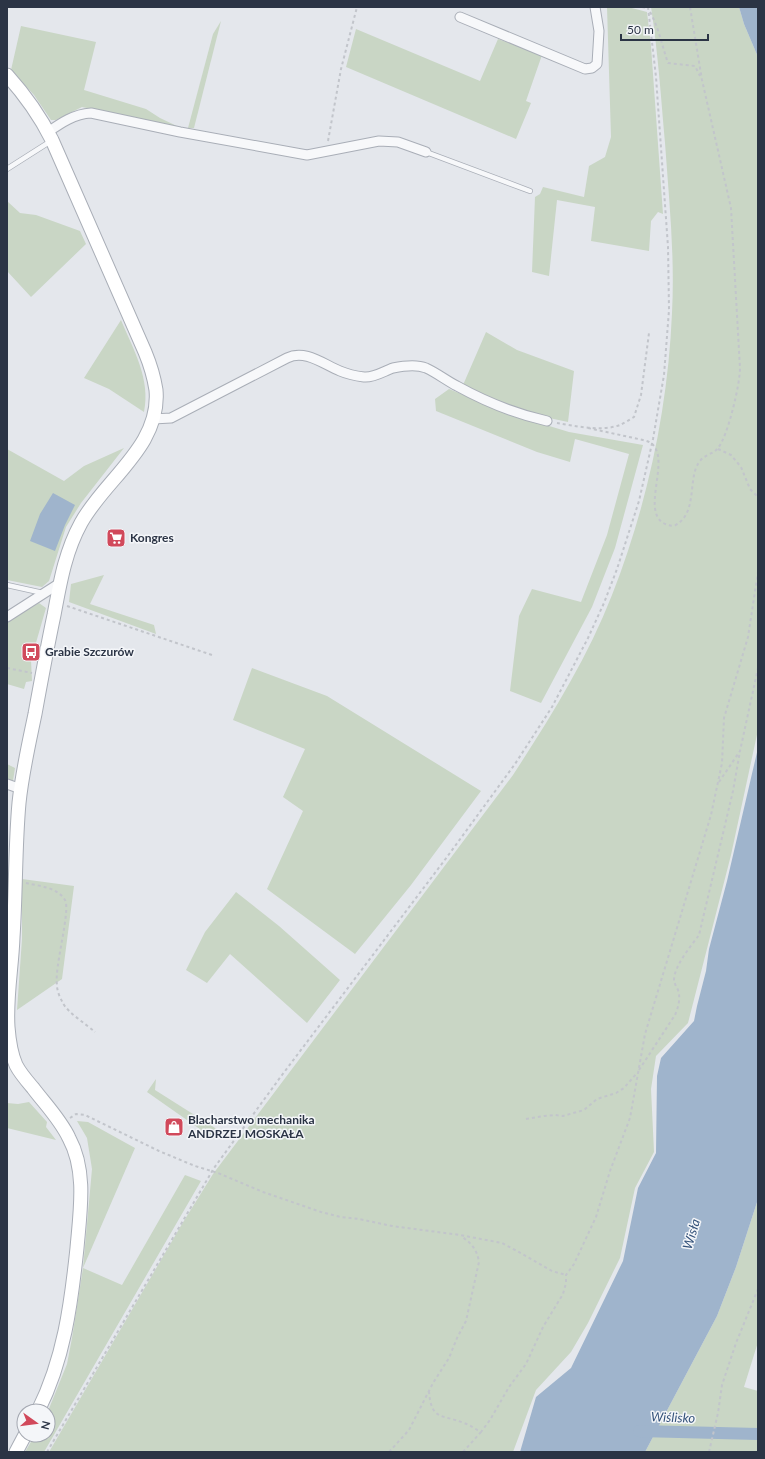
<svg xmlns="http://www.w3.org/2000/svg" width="765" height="1459" viewBox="0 0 765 1459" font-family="Lato,sans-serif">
<rect width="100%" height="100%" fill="#e4e7ec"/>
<g fill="#c9d6c5">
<polygon points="607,7 628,7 647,12 651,46 663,214 658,212 651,221 649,251 591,241 595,207 557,200 549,276 532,272 535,197 540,194 543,187 584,197 589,166 605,157 611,137"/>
<path d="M651,7H739L744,24L758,57V730L731,855L688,1023L656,1056L651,1089L654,1152L635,1188L620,1258L588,1323L571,1352L536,1390L513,1452H49L182,1224L213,1174L513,775C550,718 587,659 612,595C647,506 668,409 672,313C675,256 669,200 665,143C661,98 658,52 651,7Z"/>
<polygon points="221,21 194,128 188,128 213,34"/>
<polygon points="21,26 96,42 84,90 146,109 160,118 179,127 82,107 56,120 51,120 34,95 11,70"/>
<polygon points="356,29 480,81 498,39 542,55 526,101 531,103 516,139 346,67"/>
<polygon points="7,201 20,213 36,215 80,231 86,244 31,297 7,271"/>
<path d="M121,320C133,349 151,379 144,412L109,389L84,378Z"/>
<polygon points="486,332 517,350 574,371 568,422 530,414 504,405 463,385"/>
<polygon points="449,389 513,415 569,432 643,445 615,548 592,607 541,703 510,691 519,616 532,589 581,602 607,535 629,454 575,439 570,462 537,452 436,411 435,399"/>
<polygon points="124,448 81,503 66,527 49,581 42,587 7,580 7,449 64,481 84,466"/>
<polygon points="104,575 90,604 154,625 156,634 69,602 71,584"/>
<polygon points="39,603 46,608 31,660 32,681 26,682 24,689 7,684 7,623 12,619"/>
<polygon points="252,668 327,696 481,791 411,885 355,954 267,889 303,811 283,797 305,749 233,720"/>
<polygon points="7,764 15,768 13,781 7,779"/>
<polygon points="22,879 74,886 62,979 17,1010 22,939"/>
<polygon points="236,892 279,926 340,980 307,1023 230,954 207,983 186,970 205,932"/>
<polygon points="156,1079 155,1090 223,1133 214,1139 147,1092"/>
<polygon points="29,1102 47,1122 46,1127 56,1140 7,1128 7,1103 18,1104"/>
<polygon points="77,1121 88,1122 135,1148 83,1268 122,1285 185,1175 201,1181 44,1452 25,1452 35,1435 48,1435 48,1411 67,1364 72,1338 83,1268 92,1169 87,1138"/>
<polygon points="758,1199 758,1342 744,1387 758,1391 758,1452 645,1452 717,1316 736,1267"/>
</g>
<g fill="#9fb4cc">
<polygon points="739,7 758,7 758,57 744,24"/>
<polygon points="53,493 75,505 65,525 55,551 30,541 40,514"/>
<polygon points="758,748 758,1199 736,1267 717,1316 645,1452 520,1452 536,1397 571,1368 623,1261 638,1188 656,1153 657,1076 661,1058 694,1021 697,1006 706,971 709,949 727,881"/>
</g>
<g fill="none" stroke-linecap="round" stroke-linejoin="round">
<polyline stroke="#9fb4cc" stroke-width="12" points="639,1431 758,1434"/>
<defs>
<g id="lane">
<polyline points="426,152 530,191"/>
<polyline points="7,169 51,141"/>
<polyline points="7,585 43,593"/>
</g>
<g id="street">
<polyline points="460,17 585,69 592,68 597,64 599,31 595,7"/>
<path d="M48,132C61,123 74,114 91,113L180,132L307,155L379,141L398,142L426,152"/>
<path d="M153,419L171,418L287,358C305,349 323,364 340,371C347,374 356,376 364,377C374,378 384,371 393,368C403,366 416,364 426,368C437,373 447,381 457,386C486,402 516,414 547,421"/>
<polyline points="7,617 60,583"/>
<polyline points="7,784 21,789"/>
</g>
<g id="secondary">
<path d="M7,75C25,95 40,116 52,140L145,352C150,364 154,377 156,390C161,446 105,479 81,523C65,552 60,583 54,615C47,648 41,681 35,714C29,743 22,773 19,803C15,847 16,892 13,937C12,967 6,997 8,1027C9,1040 11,1054 16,1065C20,1073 27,1081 33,1088C45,1104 60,1119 69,1138C87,1171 80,1212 77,1248C71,1305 64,1359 38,1411"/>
<polyline points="16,1452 25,1435"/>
</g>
</defs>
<use href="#lane" stroke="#a9aeb7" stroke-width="6"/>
<use href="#street" stroke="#a9aeb7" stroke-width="11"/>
<use href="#secondary" stroke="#a9aeb7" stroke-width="15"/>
<g stroke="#c2c5cb" stroke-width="2" stroke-dasharray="3 3" stroke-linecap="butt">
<polyline points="642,7 649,8"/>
<path d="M650,12C659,28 662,46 668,63L695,66L700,76"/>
<polyline points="328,141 341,69 357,7"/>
<path d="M557,423C576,426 601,432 620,425C624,423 629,420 634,417L641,395L649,333"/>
<path d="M588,428L643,440C647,441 651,442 654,446C670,466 635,523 674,526C696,515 689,487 696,468C702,453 712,456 718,448C728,436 740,384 740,368L731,208L702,80L690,7"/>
<polyline points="718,449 731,455 741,467 750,489 758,497"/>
<polyline points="67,606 212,655"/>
<polyline points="7,668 32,673"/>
<polyline points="719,782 740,751 758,668"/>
<path d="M26,883C39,886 57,887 65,900C71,910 54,968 57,985C57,991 60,998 63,1003C67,1012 86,1024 95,1032"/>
<path d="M639,1070L675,1015C678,1008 681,998 678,990C676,986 674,983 674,979C675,965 691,946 699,935L733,791L740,751"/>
<polyline points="70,1118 76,1114 85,1115 159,1151 195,1166 218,1173 263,1192 321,1212 341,1217 359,1219 392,1226 460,1235 502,1243 517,1251 552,1271 566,1275"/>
<polyline points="526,1119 544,1116 555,1115 563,1116 584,1110 597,1099 616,1093 624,1088 637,1073"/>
<path d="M429,1391C431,1421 442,1414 464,1423C470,1425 475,1429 481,1432L490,1420L509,1387L526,1364L543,1327L563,1294L566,1283V1275L574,1264L596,1217L610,1171L630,1118L645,1034L711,815L722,763L724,718L748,637L758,572"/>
<polyline points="47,1452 214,1168 282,1075 447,857 515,764 552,707 588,638 604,603 617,569 639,501 653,439 664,375 669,310 668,247 656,77 648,7"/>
<path d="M389,1452L409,1430L433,1383L449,1358L457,1338L466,1321L479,1262C477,1249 471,1243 461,1236"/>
<polyline points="463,1452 481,1432"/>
<polyline points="709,1452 718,1413 722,1385 736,1343 758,1289"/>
</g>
<use href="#lane" stroke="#f7f8fa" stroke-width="4.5"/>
<use href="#street" stroke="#f7f8fa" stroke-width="9"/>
<use href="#secondary" stroke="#fff" stroke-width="13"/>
</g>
<defs>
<symbol id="supermarket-square" viewBox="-11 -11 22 22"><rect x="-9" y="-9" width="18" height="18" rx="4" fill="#d1495b" stroke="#f4f6f9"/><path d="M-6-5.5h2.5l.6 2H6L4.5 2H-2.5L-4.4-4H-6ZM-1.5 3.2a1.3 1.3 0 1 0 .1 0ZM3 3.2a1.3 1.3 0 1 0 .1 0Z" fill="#fff"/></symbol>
<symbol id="bus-square" viewBox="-11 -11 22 22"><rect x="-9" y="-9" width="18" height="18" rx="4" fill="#d1495b" stroke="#f4f6f9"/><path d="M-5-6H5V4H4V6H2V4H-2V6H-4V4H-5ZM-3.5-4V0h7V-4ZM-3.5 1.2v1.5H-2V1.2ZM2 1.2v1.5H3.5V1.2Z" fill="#fff"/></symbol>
<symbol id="shop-square" viewBox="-11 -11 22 22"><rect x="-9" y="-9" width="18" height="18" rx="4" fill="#d1495b" stroke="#f4f6f9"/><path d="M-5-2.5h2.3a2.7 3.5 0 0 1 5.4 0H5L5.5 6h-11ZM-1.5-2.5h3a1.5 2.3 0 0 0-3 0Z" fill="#fff"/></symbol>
</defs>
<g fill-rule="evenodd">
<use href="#supermarket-square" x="105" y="527" width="22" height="22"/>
<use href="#bus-square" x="20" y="641" width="22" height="22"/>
<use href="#shop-square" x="163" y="1116" width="22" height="22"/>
</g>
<g text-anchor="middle" stroke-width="3" stroke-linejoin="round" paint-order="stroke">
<g font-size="12" font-weight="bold" fill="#2b3445" stroke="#f4f6f9" text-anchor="start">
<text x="130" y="542">Kongres</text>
<text x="45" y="656">Grabie Szczurów</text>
<text x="188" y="1124">Blacharstwo mechanika<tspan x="188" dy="14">ANDRZEJ MOSKAŁA</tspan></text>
</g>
<g font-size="13" font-style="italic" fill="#34527a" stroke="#f4f6f9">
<text transform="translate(691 1234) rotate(-73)" y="5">Wisła</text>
<text transform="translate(673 1417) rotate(2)" y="5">Wiślisko</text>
</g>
</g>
<rect width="765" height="1459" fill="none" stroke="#2b3445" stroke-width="16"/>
<g transform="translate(36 1423) rotate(104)"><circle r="19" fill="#f4f6f9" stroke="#a4a8b1"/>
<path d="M0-3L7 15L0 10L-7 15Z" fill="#d1495b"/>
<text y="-6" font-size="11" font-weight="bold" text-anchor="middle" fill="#2b3445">N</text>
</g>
<path d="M621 34v6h87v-6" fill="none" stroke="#2b3445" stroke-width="2"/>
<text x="627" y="34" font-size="12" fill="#2b3445" stroke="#f4f6f9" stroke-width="3" paint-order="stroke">50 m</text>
</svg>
